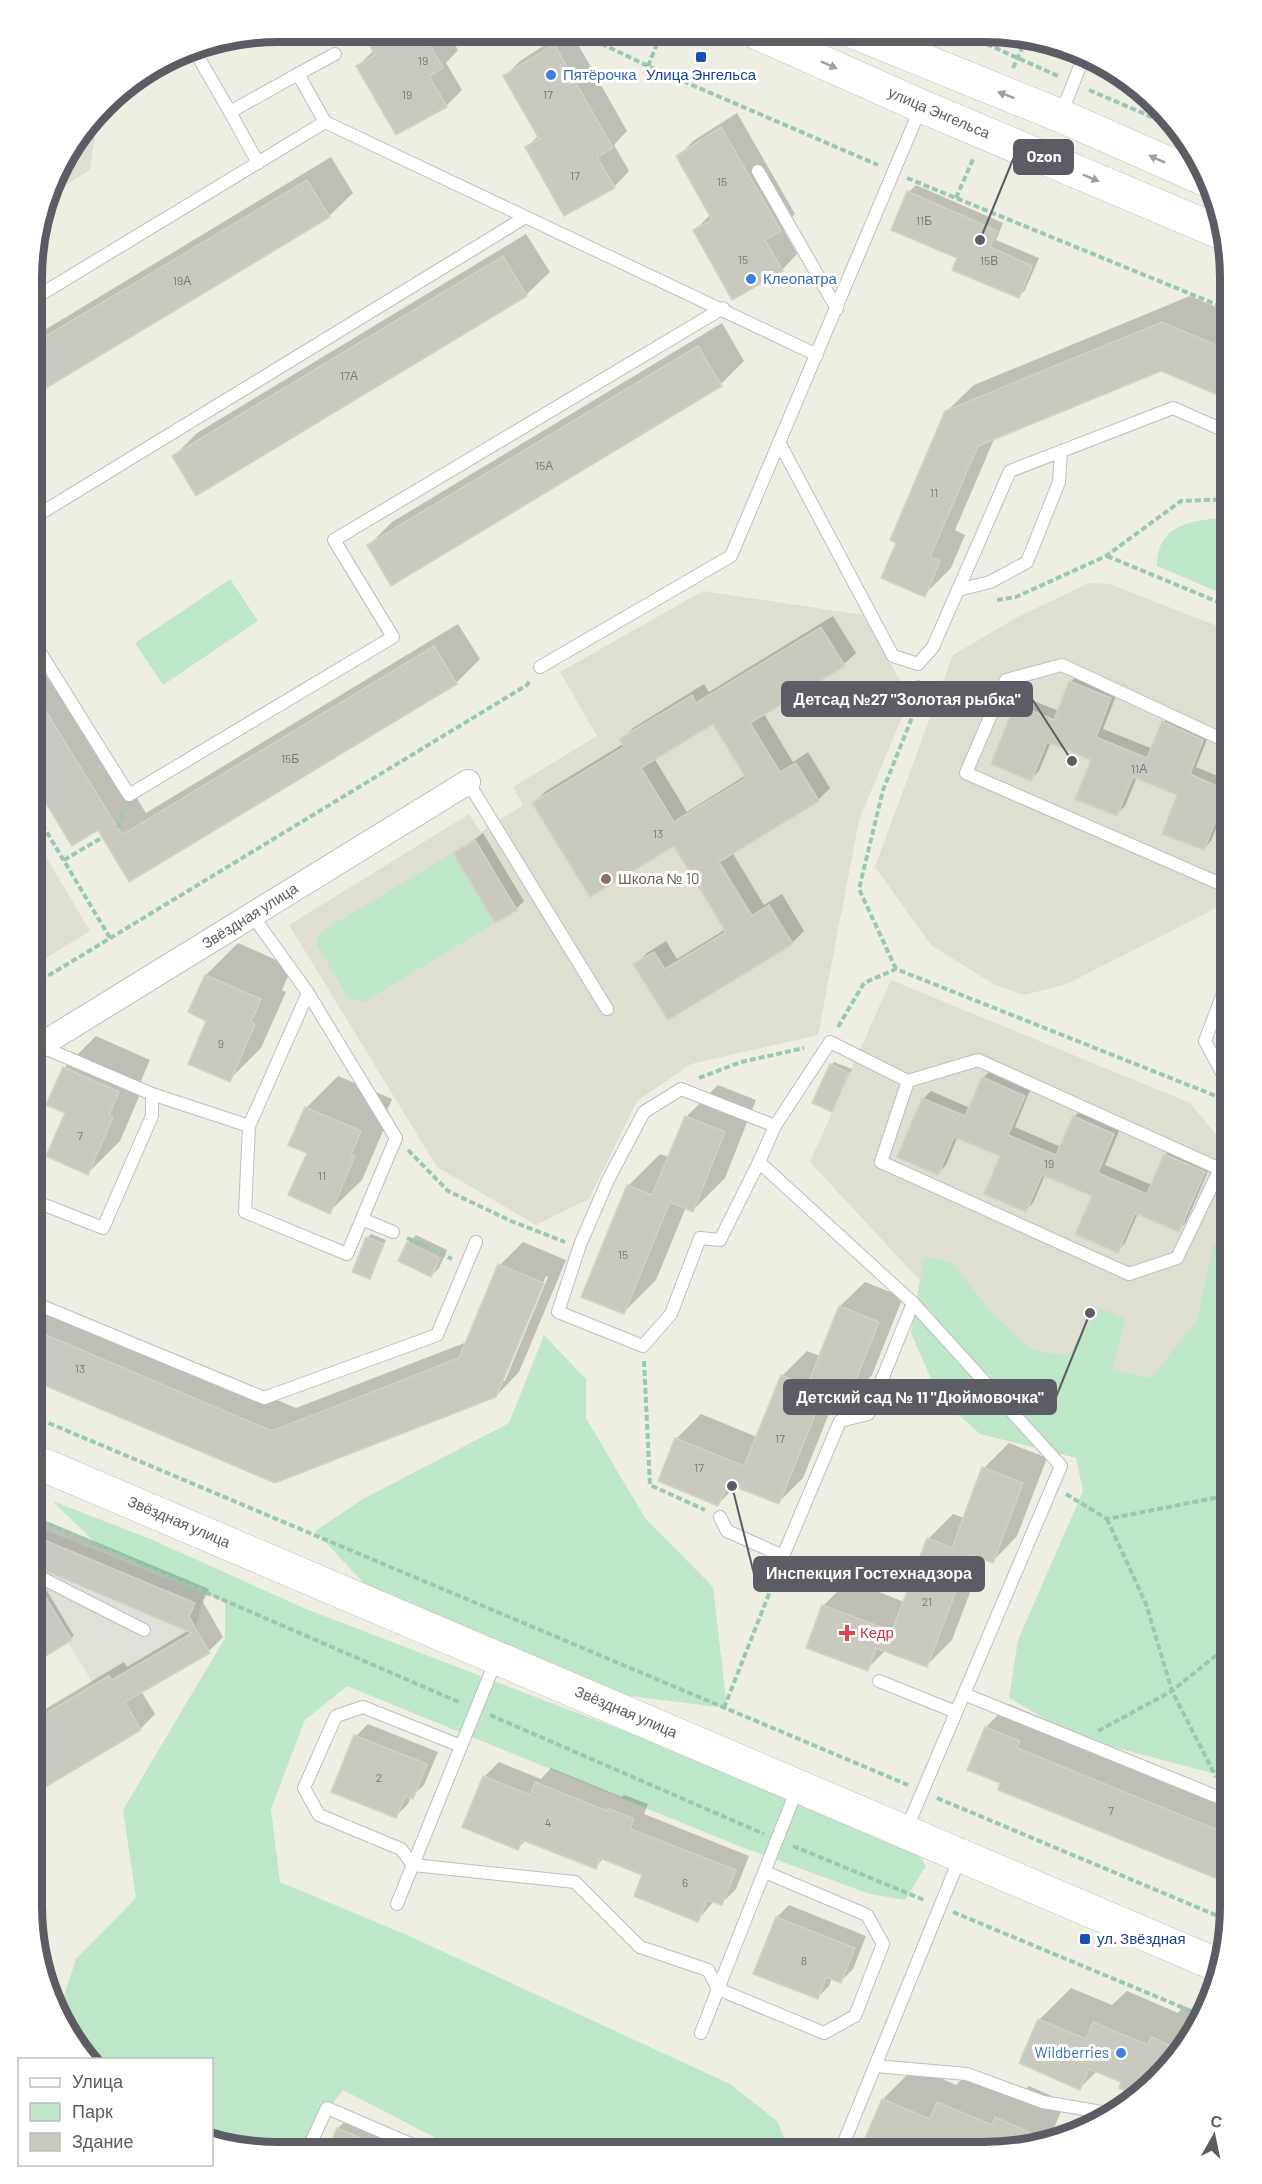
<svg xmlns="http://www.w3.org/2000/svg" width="1262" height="2184" viewBox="0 0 1262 2184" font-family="Barlow,sans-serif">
<rect width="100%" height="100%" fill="#eeeee3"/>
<polygon fill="#dfe0d7" points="32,1525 204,1593 196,1626 210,1653 126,1701 109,1674 93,1683 68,1643 39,1660 32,1649"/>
<g fill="#deded1">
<polygon points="98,115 90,170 49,196 57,168"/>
<polygon points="1089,583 1110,584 1230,631 1230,901 1067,984 1024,995 995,985 931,945 875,867 953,655 1016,618"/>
<polygon points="703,591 863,615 910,698 859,820 818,1035 691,1064 637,1101 589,1199 536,1225 437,1167 289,925 469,814 481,832 523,805 513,787 597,736 560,672"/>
<polygon points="33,835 90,931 33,966"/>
<polygon points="891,980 1190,1103 1226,1146 1230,1193 1230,1466 1061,1433 810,1162"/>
</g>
<g fill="#bee7c9">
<path d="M1230,518V597L1157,566C1156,523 1196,519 1230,518Z"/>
<polygon points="230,579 258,621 163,685 135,643"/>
<polygon points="453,853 495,923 364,1002 349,998 316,944 319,933"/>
<polygon points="1230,1231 1230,1698 1225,1714 1230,1723 1230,1775 1223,1776 1076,1737 1009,1698 1018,1640 1083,1491 1076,1458 980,1434 939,1397 911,1333 924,1257 953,1263 989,1310 1032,1350 1067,1356 1101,1308 1126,1319 1112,1370 1151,1378 1197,1320 1213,1246"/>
<polygon points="544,1335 586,1379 586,1418 645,1518 713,1587 727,1708 629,1696 376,1596 315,1531 363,1499 509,1423"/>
<polygon points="52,1501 148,1538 306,1609 909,1840 926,1866 905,1900 870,1894 739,1846 347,1686 305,1720 271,1809 280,1882 407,1935 730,2084 777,2121 790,2152 461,2151 343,2090 295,2151 246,2150 212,2141 212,2060 86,2059 58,2015 76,1959 136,1898 123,1810 225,1638 225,1602 99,1546"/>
</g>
<g fill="#0003" fill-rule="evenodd">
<polygon points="364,32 448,32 458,50 446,63 462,90 446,106 358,66 374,50"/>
<polygon points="565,32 571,32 627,131 614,145 629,171 614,187 565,214 527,147 539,135 505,76 520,61"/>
<polygon points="261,35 236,50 231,41"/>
<polygon points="737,113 795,214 782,227 797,254 782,270 695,230 710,215 678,157 693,141"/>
<polygon points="331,157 353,193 329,216 33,395 33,337"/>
<polygon points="916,185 1003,223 996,240 1039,258 1025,290 1018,297 959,257 909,192"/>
<polygon points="526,234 550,272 526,295 174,456 197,433"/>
<polygon points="1190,296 1230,313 1230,399 1161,369 995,437 955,530 965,535 951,568 924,595 898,542 946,412 974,385"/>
<polygon points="722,323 744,361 721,384 392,584 368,546 392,522"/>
<path d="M833,616L856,653L844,664L764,714L793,762L808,752L830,788L818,800L732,852L764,905L782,894L804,931L792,943L668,1018L635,965L647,953L666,941L677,959L726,929L674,844L534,803L546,791L623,744L621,740L633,728L704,684L709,692ZM713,721L746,775L687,812L654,758Z"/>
<polygon points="458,624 480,659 456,683 130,880 98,828 72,843 33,779 33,629 146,813"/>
<polygon points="1078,674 1118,691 1103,729 1153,749 1164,722 1171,714 1210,732 1196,767 1230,781 1230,815 1223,812 1211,841 1203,849 1179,794 1137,777 1125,806 1117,814 1093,759 1051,742 1039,771 1031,779 1017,705 1024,697 1059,711 1071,682"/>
<polygon points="483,833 524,901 516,909 455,853"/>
<polygon points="238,943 292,967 282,990 286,992 261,1048 229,1080 208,1020 206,975"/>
<polygon points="96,1036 150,1060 140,1083 144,1085 120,1141 88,1173 67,1112 64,1068"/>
<polygon points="834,1062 852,1069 831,1110 831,1065"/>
<polygon points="991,1070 1031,1088 1015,1127 1061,1147 1074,1117 1082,1109 1121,1126 1105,1165 1152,1185 1165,1155 1173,1147 1211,1164 1186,1222 1179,1230 1138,1213 1125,1243 1118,1251 1094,1195 1045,1175 1033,1203 1025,1211 1002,1156 958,1136 946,1165 938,1173 923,1099 931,1091 970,1108 983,1078"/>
<polygon points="338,1076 392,1099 382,1122 386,1124 362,1180 329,1212 309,1152 306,1108"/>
<polygon points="718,1085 756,1100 725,1178 693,1210 686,1207 656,1280 624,1312 628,1186 660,1154 669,1157 686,1117"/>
<polygon points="371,1234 386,1240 369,1277 367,1238"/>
<polygon points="416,1235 447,1250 439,1268 431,1276 408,1243"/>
<path d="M523,1242L566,1260L519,1372L496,1396L275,1481L32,1378V1296L296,1408L467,1342L500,1265ZM546,1276L548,1277L505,1381H502Z"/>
<polygon points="865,1282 903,1297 872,1375 847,1400 836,1396 803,1478 778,1503 736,1486 718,1504 676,1439 701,1414 757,1437 782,1376 807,1351 820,1356 840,1306"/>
<polygon points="1009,1443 1047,1458 1017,1536 993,1561 983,1558 952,1640 927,1665 886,1650 867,1669 808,1647 824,1605 849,1580 904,1602 928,1539 953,1514 964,1518 984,1468"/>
<polygon points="39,1518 209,1589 203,1602 223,1637 209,1651 141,1691 155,1714 140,1729 32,1793 32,1717 124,1662 127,1667 189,1630 32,1564 32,1525"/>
<polygon points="46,1589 74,1636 39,1658 32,1646 32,1598"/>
<polygon points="1009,1704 1042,1718 1039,1725 1230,1802 1230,1883 1002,1782 986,1727"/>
<polygon points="368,1724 438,1752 424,1785 411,1797 408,1804 396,1816 356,1736"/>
<polygon points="499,1762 541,1779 551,1768 622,1797 624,1795 648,1804 644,1814 749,1856 736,1889 721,1904 714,1901 698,1920 644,1875 604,1858 595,1867 526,1840 518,1848 484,1777"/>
<polygon points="789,1905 866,1936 853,1969 841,1981 832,1978 829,1986 817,1998 755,1973 777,1917"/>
<polygon points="1071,1988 1112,2005 1127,1991 1178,2013 1184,2006 1204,2015 1180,2056 1140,2095 1123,2082 1097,2071 1080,2088 1039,2020"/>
<polygon points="915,2067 956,2085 971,2071 1022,2093 1029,2086 1065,2102 1051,2135 1045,2141 985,2152 941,2150 939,2152 888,2152 865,2142 883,2099"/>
<polygon points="354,2113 443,2151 329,2151 338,2128"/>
</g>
<g fill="#c9c9bf" stroke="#d3d3c1" stroke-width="1.5" fill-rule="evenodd">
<polygon points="362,32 423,32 443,68 429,76 447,107 396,135 356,66 375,55"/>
<polygon points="554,44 613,148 597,157 615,188 564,216 525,147 539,139 503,76"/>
<polygon points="721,127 781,231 765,240 783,271 732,300 693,230 712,220 676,156"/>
<polygon points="307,180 330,217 33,396 33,344"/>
<polygon points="907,191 997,231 990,247 1032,266 1019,298 952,270 957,258 891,230"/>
<polygon points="503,256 527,296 196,496 172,456"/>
<polygon points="1162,322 1230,351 1230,400 1161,371 978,446 930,557 940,561 925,597 881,578 896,543 890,540 945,411"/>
<polygon points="698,346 722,386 391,586 367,545"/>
<path d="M821,627L845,666L750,723L780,772L796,763L819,801L719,862L752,916L769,905L793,944L668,1020L633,964L654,952L665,969L726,932L674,846L590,897L532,803L624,747L619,739L692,695L696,703ZM713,724L746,778L674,822L641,768Z"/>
<polygon points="434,646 457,684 129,882 98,830 72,846 33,782 33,690 122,835"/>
<polygon points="1069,681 1111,698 1096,737 1147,758 1162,721 1203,740 1190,774 1230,792 1230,816 1219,812 1204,850 1162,834 1177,795 1133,777 1117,816 1075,799 1091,760 1047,742 1031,781 991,764 1015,704 1054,720"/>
<polygon points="475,840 517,910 495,923 453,853"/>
<polygon points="205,975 261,999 251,1022 255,1024 230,1082 188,1064 206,1021 188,1012"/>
<polygon points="830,1064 849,1073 832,1112 812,1103"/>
<polygon points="63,1067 119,1092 109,1115 113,1117 88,1175 46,1156 65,1113 46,1105"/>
<polygon points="982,1077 1025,1096 1008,1135 1056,1155 1073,1116 1114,1134 1098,1173 1147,1194 1164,1154 1205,1172 1179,1232 1135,1213 1118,1253 1075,1234 1092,1196 1042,1175 1026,1212 984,1194 1000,1156 954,1137 938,1175 897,1157 922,1098 965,1116"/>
<polygon points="305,1107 361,1131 351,1155 355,1156 330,1214 288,1195 307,1153 288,1145"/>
<polygon points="685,1116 725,1132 693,1212 670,1202 624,1314 581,1297 627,1185 652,1195"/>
<polygon points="366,1237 384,1244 370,1279 352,1272"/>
<polygon points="407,1242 440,1258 431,1277 398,1261"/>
<polygon points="498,1264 544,1283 496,1397 275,1483 32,1380 32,1329 272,1431 459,1358"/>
<polygon points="839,1306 879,1322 847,1402 824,1393 779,1504 728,1484 718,1506 658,1481 675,1438 744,1466 781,1375 807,1386"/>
<polygon points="982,1467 1023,1483 993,1563 970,1554 927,1667 876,1648 868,1671 806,1648 822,1605 892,1631 927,1538 952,1548"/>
<polygon points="32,1535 195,1603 189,1617 210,1653 125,1702 141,1730 32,1795 32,1722 109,1676 112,1680 192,1633 32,1565"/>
<polygon points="32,1582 38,1585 72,1640 39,1660 32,1649"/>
<polygon points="985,1727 1020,1741 1017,1748 1230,1835 1230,1884 998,1790 1000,1783 967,1770"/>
<polygon points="354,1735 427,1764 413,1799 405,1796 396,1818 331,1792"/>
<polygon points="483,1776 530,1795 535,1782 607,1811 608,1808 634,1819 630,1829 736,1870 722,1905 707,1900 698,1922 634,1896 642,1875 600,1858 596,1869 522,1840 518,1850 462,1827"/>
<polygon points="776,1917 855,1948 841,1983 826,1977 818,1999 753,1974"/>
<polygon points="1038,2019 1086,2039 1093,2022 1148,2045 1151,2037 1183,2051 1139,2097 1119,2088 1121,2082 1089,2069 1080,2090 1019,2063"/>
<polygon points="882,2099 930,2119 937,2102 992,2125 995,2117 1047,2140 985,2152 884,2152 863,2143"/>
<polygon points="337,2128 391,2151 327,2151"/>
</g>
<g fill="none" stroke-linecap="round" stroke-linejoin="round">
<defs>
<g id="lane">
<polyline points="193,48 230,112 298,74 325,122 817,355"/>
<polyline points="298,74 335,54"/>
<polyline points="230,112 258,163"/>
<polyline points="1061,114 1085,54"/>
<polyline points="758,171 837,309"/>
<polyline points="33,299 325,122"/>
<polyline points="779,442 893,656 918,664 933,647 1010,471 1173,408 1230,433"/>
<polyline points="33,518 524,218"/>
<polyline points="958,590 990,582 1027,562 1059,482 1061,451"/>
<polyline points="33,641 129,795 393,637 334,540 723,308"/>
<polyline points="540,667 731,556 921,107"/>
<polyline points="468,782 607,1009"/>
<polyline points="1230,888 966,773 1006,680 1062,665 1230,743"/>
<polyline points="1230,1088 1205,1041 1230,975"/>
<polyline points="152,1094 249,1126 245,1212 347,1254 396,1138 308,993 252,915"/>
<polyline points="249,1126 308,993"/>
<polyline points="759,1162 720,1240 700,1238 671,1314 643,1346 558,1312 580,1245 608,1180 644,1112 681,1089 775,1126"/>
<polyline points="32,1200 103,1228 152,1116 152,1094 40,1046"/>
<polyline points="362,1219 393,1232"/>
<polyline points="32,1302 264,1398 437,1335 476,1242"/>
<polyline points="720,1517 727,1531 783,1556 840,1421 868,1414 913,1303"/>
<polyline points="32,1573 144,1630"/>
<polyline points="879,1681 956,1712"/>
<polyline points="964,1694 1230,1802"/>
<polyline points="461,1746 363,1707 336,1716 304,1788 319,1815 401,1849 413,1865 575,1882 640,1947 708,1970 718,1989 797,1789"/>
<polyline points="906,1830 1061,1466 913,1303 759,1162 775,1126 830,1042 908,1081 978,1060 1220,1169 1177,1258 1129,1274 881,1162 908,1081"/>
<polyline points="397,1904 496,1660"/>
<polyline points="701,2033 718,1989 824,2033 855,2016 883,1944 867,1915 765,1872"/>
<polyline points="875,2066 967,2074 1043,2102 1113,2114"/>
<polyline points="307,2151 327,2108 427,2151"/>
<polyline points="840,2152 961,1855"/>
</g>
<polyline id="street" points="33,1050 468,782"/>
<g id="secondary">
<polyline points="757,33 921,106 1222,233"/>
<polyline points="856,33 1061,116 1211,182"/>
<polyline points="32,1460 1220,1966"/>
</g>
</defs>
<use href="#lane" stroke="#bdbec5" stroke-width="14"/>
<use href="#street" stroke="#bdbec5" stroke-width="26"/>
<use href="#secondary" stroke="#bfc0c9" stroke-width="34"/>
<g stroke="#97c8b2" stroke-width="4" stroke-dasharray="6 3" stroke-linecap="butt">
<polyline points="577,32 648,66 878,165"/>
<polyline points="962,33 1058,76"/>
<polyline points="648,66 661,34"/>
<polyline points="1013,68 1027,37"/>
<polyline points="1089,90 1180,129"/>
<polyline points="907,178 1230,310"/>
<polyline points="956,198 974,157"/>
<polyline points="1107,556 1230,607"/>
<polyline points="997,600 1016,597 1106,556 1181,501 1230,499"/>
<polyline points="33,809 110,938"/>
<polyline points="118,828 124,809"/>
<polyline points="64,860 103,837"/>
<polyline points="896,969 859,889 883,790 917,705 918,680"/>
<polyline points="33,985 527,685 530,680"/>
<polyline points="838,1027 864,983 896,969 1216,1096"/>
<polyline points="699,1078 741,1062 804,1048"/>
<polyline points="408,1150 448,1191 511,1221 565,1242"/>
<polyline points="407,1238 452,1259"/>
<polyline points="644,1361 650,1485 705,1510"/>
<polyline points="32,1416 908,1785"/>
<polyline points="1066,1494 1107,1519 1230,1495"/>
<polyline points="32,1517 461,1703"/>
<polyline points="1107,1519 1146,1604 1172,1691 1216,1777"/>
<polyline points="724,1708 778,1571"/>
<polyline points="490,1715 764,1834"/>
<polyline points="1098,1731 1172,1691 1230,1644"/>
<polyline points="937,1798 1230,1921"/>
<polyline points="793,1846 924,1900"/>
<polyline points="953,1912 1203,2016"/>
</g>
<use href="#lane" stroke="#fff" stroke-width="12"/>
<use href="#street" stroke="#fff" stroke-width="24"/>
<use href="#secondary" stroke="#fff" stroke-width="33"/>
</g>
<defs><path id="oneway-solid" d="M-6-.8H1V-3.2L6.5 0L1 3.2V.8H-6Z" transform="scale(1.5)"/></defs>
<g fill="#9d9da2">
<use href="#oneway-solid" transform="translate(829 65) rotate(24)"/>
<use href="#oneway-solid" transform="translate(1006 95) rotate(-159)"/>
<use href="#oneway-solid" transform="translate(1157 159) rotate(-156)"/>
<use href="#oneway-solid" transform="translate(1091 178) rotate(23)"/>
</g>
<g fill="#1a4fb4" stroke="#fff" stroke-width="2">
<rect x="695" y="51" width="12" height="12" rx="3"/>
<rect x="1079" y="1933" width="12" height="12" rx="3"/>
</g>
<g fill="#3f7fe0" stroke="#fff" stroke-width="2">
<circle cx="551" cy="75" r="6"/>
<circle cx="751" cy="279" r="6"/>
<circle cx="1121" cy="2053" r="6"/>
</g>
<circle fill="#8d6e63" stroke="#fff" stroke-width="2" cx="606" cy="879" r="6"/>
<path fill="#e0444e" stroke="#fff" stroke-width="2" d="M844 1624h6v6h6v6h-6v6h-6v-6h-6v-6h6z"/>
<g text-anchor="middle" stroke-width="6" stroke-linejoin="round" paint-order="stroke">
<g font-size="12" fill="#76777b">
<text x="423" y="65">19</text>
<text x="407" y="99">19</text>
<text x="548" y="99">17</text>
<text x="575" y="180">17</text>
<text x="722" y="186">15</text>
<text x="924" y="225">11Б</text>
<text x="743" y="264">15</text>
<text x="989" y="265">15В</text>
<text x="182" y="285">19А</text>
<text x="349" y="380">17А</text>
<text x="544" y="470">15А</text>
<text x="934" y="497">11</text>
<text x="290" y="763">15Б</text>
<text x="1139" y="773">11А</text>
<text x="658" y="838">13</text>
<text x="221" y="1048">9</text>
<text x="80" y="1140">7</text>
<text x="1049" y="1168">19</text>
<text x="322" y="1180">11</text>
<text x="623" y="1259">15</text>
<text x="80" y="1373">13</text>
<text x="780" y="1443">17</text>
<text x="699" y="1472">17</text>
<text x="927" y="1606">21</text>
<text x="379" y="1782">2</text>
<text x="1111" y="1815">7</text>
<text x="548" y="1827">4</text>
<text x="685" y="1887">6</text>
<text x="804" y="1965">8</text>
</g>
<g font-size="15" fill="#366cbe" stroke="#fff" text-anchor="start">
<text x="563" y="80">Пятёрочка</text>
<text x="763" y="284">Клеопатра</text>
<text x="1109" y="2058" text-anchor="end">Wildberries</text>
</g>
<g font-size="15" fill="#164399" stroke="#fff">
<text x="701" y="80">Улица Энгельса</text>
<text x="1097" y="1944" text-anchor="start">ул. Звёздная</text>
</g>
<g font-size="15" fill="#5b5c64" stroke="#fff">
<text transform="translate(939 113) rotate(23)" y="5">улица Энгельса</text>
<text transform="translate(250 916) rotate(-32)" y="5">Звёздная улица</text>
<text transform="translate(179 1522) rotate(23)" y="5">Звёздная улица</text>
<text transform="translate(626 1712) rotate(23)" y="5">Звёздная улица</text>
</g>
<g font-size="15" fill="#785e54" stroke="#fff" text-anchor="start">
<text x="618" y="884">Школа № 10</text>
</g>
<g font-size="15" fill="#be3a42" stroke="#fff" text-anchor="start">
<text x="860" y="1638">Кедр</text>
</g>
</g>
<path d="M0 0H1262V2184H0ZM278 42H984A236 236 0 0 1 1220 278V1906A236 236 0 0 1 984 2142H278A236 236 0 0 1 42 1906V278A236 236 0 0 1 278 42Z" fill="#fff" fill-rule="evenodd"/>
<path fill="none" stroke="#5b5c64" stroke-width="8" d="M278 42H984A236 236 0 0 1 1220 278V1906A236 236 0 0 1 984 2142H278A236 236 0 0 1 42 1906V278A236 236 0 0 1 278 42Z"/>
<path fill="none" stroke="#5b5c64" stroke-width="2" d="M980 240L1014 157M1072 761L1032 699M1090 1313L1056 1397M732 1486L754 1574"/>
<g fill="#5b5c64" stroke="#fff" stroke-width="2">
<circle cx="980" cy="240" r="6"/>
<circle cx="1072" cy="761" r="6"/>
<circle cx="1090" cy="1313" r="6"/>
<circle cx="732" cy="1486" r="6"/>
</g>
<g fill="#5b5c64" stroke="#5b5c64" stroke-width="2">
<rect x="1014" y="140" width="59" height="34" rx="6"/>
<rect x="782" y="682" width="250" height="34" rx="6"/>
<rect x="784" y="1380" width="272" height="34" rx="6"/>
<rect x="754" y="1557" width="230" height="34" rx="6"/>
</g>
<g font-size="16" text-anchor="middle" font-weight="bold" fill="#fff">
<text x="1044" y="162">Ozon</text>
<text x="907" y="705">Детсад №27 "Золотая рыбка"</text>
<text x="920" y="1403">Детский сад № 11 "Дюймовочка"</text>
<text x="869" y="1579">Инспекция Гостехнадзора</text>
</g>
<rect x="18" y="2058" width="195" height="108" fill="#ffffff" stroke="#bdbec1" stroke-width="1.5"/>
<rect x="30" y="2078" width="30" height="9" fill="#ffffff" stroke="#bdbec1" stroke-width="1.5"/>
<text x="72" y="2088" font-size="18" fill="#5b5c64">Улица</text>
<rect x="30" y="2103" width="30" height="18" fill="#bee7c9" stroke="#bdbec1" stroke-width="1.5"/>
<text x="72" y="2118" font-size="18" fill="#5b5c64">Парк</text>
<rect x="30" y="2133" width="30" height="18" fill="#c9c9bf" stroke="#bdbec1" stroke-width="1.5"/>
<text x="72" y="2148" font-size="18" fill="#5b5c64">Здание</text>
<g transform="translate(1214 2136) rotate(9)" stroke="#ffffff" stroke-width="4.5" paint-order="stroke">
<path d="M0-4.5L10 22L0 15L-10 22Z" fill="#5b5c64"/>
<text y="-9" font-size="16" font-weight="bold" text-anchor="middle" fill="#5b5c64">С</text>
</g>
</svg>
